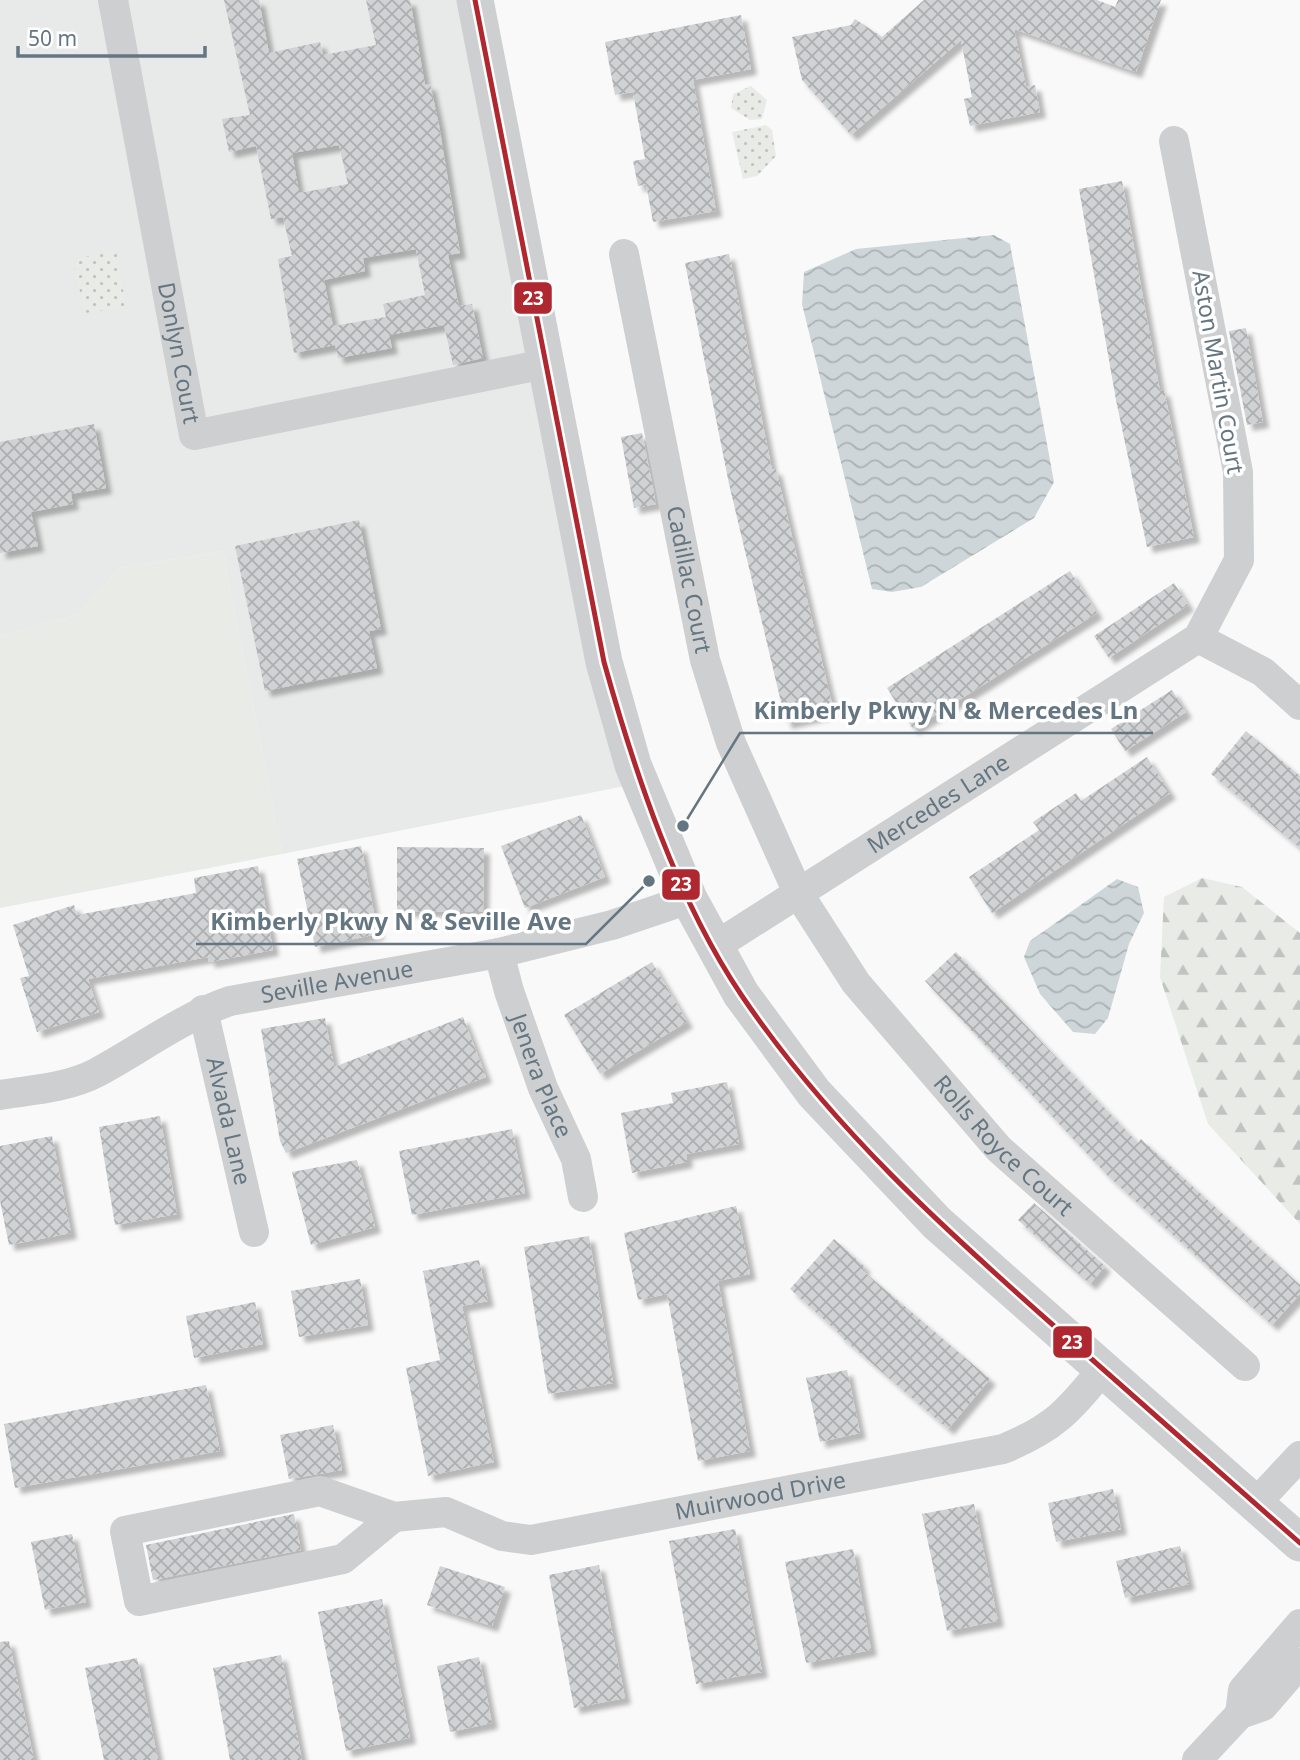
<svg xmlns="http://www.w3.org/2000/svg" width="1300" height="1760" viewBox="0 0 1300 1760" font-family="'Noto Sans',sans-serif">
<defs>
<pattern id="forest-firs" width="22" height="20" patternUnits="userSpaceOnUse" patternTransform="scale(1.75)"><rect width="22" height="20" fill="#e8ebe6"/><path d="M5 1l3.5 6h-7zM16 11l3.5 6h-7z" fill="#c0c3c0"/></pattern>
<pattern id="park-dots" width="8" height="8" patternUnits="userSpaceOnUse" patternTransform="scale(1.75)"><rect width="8" height="8" fill="#e8ebe6"/><path d="M2 2h.1M6 6h.1" fill="none" stroke="#c0c3c0" stroke-width="1.8" stroke-linecap="round"/></pattern>
<pattern id="water-waves" width="16" height="10" patternUnits="userSpaceOnUse" patternTransform="scale(1.75)"><rect width="16" height="10" fill="#ced6d9"/><path d="M0 5q4-4 8 0t8 0" fill="none" stroke="#abb2b5"/></pattern>
<pattern id="building-cross-hatch" width="8" height="8" patternUnits="userSpaceOnUse" patternTransform="scale(1.75)"><rect width="8" height="8" fill="#d0d2d3"/><path d="M0 0l8 8M0 8l8-8" fill="none" stroke="#acafb1"/></pattern>
<filter id="shadow"><feDropShadow dx="6" dy="6" stdDeviation="2" flood-color="#0004"/></filter>
</defs>
<rect width="100%" height="100%" fill="#f9f9f9"/>
<polygon fill="#e8e9e9" points="0,0 473,0 640,783 282,854 223,551 119,568 80,614 0,636"/>
<polygon fill="#e8ebe6" points="223,551 282,854 0,908 0,636 80,614 119,568"/>
<polygon fill="url(#forest-firs)" points="1202,878 1242,887 1300,933 1300,1224 1208,1124 1160,977 1164,897"/>
<g fill="url(#park-dots)">
<polygon points="751,86 767,100 762,119 750,120 731,108 733,94"/>
<polygon points="766,125 772,130 776,156 757,176 743,179 732,132"/>
<polygon points="112,252 117,254 126,307 85,313 74,266 79,258"/>
</g>
<g fill="url(#water-waves)">
<polygon points="994,235 1010,244 1054,482 1034,518 921,587 892,592 872,589 802,304 804,272 856,249"/>
<polygon points="1117,879 1138,887 1144,913 1129,944 1108,1018 1095,1034 1073,1032 1040,994 1024,957 1030,941"/>
</g>
<g fill="url(#building-cross-hatch)" fill-rule="evenodd" filter="url(#shadow)">
<path d="M224,0H259L269,53L320,42L323,55L376,45L366,0H410L425,85L430,84L439,125L460,253L448,255L459,306L472,304L483,358L453,365L444,325L389,335L392,348L338,358L335,345L294,353L278,259L292,256L283,217L271,219L256,146L229,152L222,119L250,115ZM339,145L348,184L299,193L292,153ZM416,249L425,295L383,304L386,317L333,326L324,280L365,271L363,258Z"/>
<polygon points="924,0 1097,0 1115,7 1118,0 1161,0 1136,72 1014,29 1026,87 1035,85 1040,112 970,126 964,99 972,97 961,40 851,135 802,80 792,37 851,25 855,19 882,37"/>
<polygon points="741,15 751,69 693,80 716,211 653,222 646,184 638,186 633,161 645,159 633,92 615,95 605,42"/>
<polygon points="1122,181 1160,391 1164,390 1194,537 1147,547 1116,400 1079,189"/>
<polygon points="729,254 772,470 776,469 834,712 786,723 729,484 685,263"/>
<polygon points="1246,328 1263,422 1247,425 1229,331"/>
<polygon points="94,424 106,488 71,494 73,504 31,512 38,546 0,553 0,442"/>
<polygon points="642,433 656,504 634,508 621,437"/>
<polygon points="359,520 381,629 369,631 377,668 265,691 235,546"/>
<polygon points="1070,571 1097,613 913,729 887,688"/>
<polygon points="1174,583 1188,605 1109,658 1094,636"/>
<polygon points="1172,690 1186,712 1125,751 1111,729"/>
<polygon points="1246,731 1300,776 1300,848 1211,774"/>
<polygon points="1147,757 1170,793 992,913 969,877 1039,830 1033,822 1076,793 1081,801"/>
<polygon points="581,815 605,877 525,908 501,846"/>
<polygon points="361,846 378,934 315,947 297,859"/>
<polygon points="397,847 484,848 483,912 397,911"/>
<polygon points="258,866 273,950 209,962 208,957 88,979 99,1012 37,1032 20,978 29,976 13,925 74,905 77,915 196,893 194,878"/>
<polygon points="956,952 1138,1143 1141,1139 1300,1285 1300,1294 1272,1325 1108,1176 925,981"/>
<polygon points="652,962 687,1022 600,1074 564,1015"/>
<polygon points="463,1017 486,1077 286,1153 280,1141 261,1029 325,1018 334,1067"/>
<polygon points="727,1082 739,1144 686,1154 687,1162 632,1173 621,1113 673,1103 671,1093"/>
<polygon points="160,1116 177,1214 115,1225 99,1127"/>
<polygon points="512,1129 525,1193 412,1215 399,1151"/>
<polygon points="52,1136 71,1233 9,1245 0,1201 0,1146"/>
<polygon points="357,1160 375,1227 311,1245 292,1172"/>
<polygon points="1034,1203 1105,1266 1090,1284 1018,1220"/>
<polygon points="736,1206 750,1274 718,1281 750,1451 698,1461 667,1294 638,1300 624,1233"/>
<polygon points="589,1236 613,1383 548,1394 524,1247"/>
<polygon points="834,1239 865,1267 862,1270 990,1379 948,1429 838,1334 839,1333 790,1289"/>
<polygon points="479,1260 488,1301 462,1306 494,1462 428,1476 406,1368 440,1360 423,1271"/>
<polygon points="360,1279 368,1325 299,1337 291,1291"/>
<polygon points="255,1302 263,1344 194,1358 186,1316"/>
<polygon points="847,1370 860,1433 820,1442 806,1378"/>
<polygon points="206,1385 220,1451 15,1488 4,1424"/>
<polygon points="333,1425 342,1470 289,1479 280,1435"/>
<polygon points="1113,1489 1121,1529 1056,1542 1048,1503"/>
<polygon points="974,1504 998,1621 947,1631 922,1514"/>
<polygon points="294,1514 301,1550 153,1580 146,1545"/>
<polygon points="735,1529 762,1672 696,1684 669,1541"/>
<polygon points="72,1534 86,1602 45,1610 31,1542"/>
<polygon points="1180,1546 1189,1584 1125,1598 1116,1561"/>
<polygon points="853,1549 871,1650 806,1663 785,1562"/>
<polygon points="599,1565 625,1698 574,1708 549,1575"/>
<polygon points="440,1566 505,1587 492,1626 427,1605"/>
<polygon points="382,1599 410,1738 346,1751 318,1612"/>
<polygon points="9,1641 34,1760 0,1760 0,1642"/>
<polygon points="281,1655 302,1760 230,1760 213,1668"/>
<polygon points="479,1657 492,1723 450,1732 437,1666"/>
<polygon points="137,1658 158,1760 104,1760 85,1668"/>
</g>
<g fill="none" stroke-linecap="round" stroke-linejoin="round">
<g stroke="#cecfd0" stroke-width="30">
<path id="s1" d="M113,0L194,435L545,364"/>
<path id="s2" d="M624,254L705,660L731,743L798,893L856,983L999,1149L1245,1366"/>
<polyline points="1198,638 1263,672 1300,705"/>
<path id="s3" d="M714,947L1198,638L1239,560L1238,472L1174,141"/>
<path id="s4" d="M499,953L509,991L543,1088L576,1159L583,1197"/>
<path id="s5" d="M203,1010L254,1232"/>
<path id="s6" d="M0,1095C31,1090 67,1088 96,1073C141,1049 181,1018 230,1001L499,953L612,925L689,899"/>
<polygon points="320,1491 394,1517 343,1559 139,1601 125,1531"/>
<polyline points="1255,1504 1300,1456"/>
<path id="s7" d="M394,1517L446,1512L502,1536L531,1540L1003,1449C1054,1428 1068,1412 1102,1370"/>
<polyline points="1240,1714 1243,1690 1300,1624"/>
<polyline points="1197,1760 1240,1714 1263,1706 1300,1663"/>
</g>
<polyline stroke="#cecfd0" stroke-width="37" points="475,0 604,662 633,765 689,899 741,994 814,1093 937,1223 1300,1543"/>
<defs>
<path id="bus-1" d="M475,0L604,662C635,773 677,900 742,996C831,1127 944,1229 1062,1333C1142,1403 1221,1473 1300,1543"/>
</defs>
<use href="#bus-1" stroke="#fff" stroke-width="10"/>
<use href="#bus-1" stroke="#af272f" stroke-width="5"/>
</g>
<g text-anchor="middle" stroke-width="7" stroke-linejoin="round" paint-order="stroke">
<g font-size="23" fill="#657683" stroke="#fff">
<text dy="8" stroke="none"><textPath href="#s1" startOffset="359">Donlyn Court</textPath></text>
<text transform="translate(1218 372) rotate(80)" y="8">Aston Martin Court</text>
<text dy="8" stroke="none"><textPath href="#s2" startOffset="332">Cadillac Court</textPath></text>
<text dy="8" stroke="none"><textPath href="#s3" startOffset="266">Mercedes Lane</textPath></text>
<text dy="8" stroke="none"><textPath href="#s6" startOffset="360">Seville Avenue</textPath></text>
<text dy="8" stroke="none"><textPath href="#s4" startOffset="130">Jenera Place</textPath></text>
<text dy="8" stroke="none"><textPath href="#s5" startOffset="114">Alvada Lane</textPath></text>
<text dy="8" stroke="none"><textPath href="#s2" startOffset="992">Rolls Royce Court</textPath></text>
<text dy="8" stroke="none"><textPath href="#s7" startOffset="376">Muirwood Drive</textPath></text>
</g>
</g>
<path fill="none" stroke="#657683" stroke-width="2.5" d="M683 826L740 733H1153M649 881L586 944H196"/>
<g fill="#657683" stroke="#fff" stroke-width="2.5">
<circle cx="683" cy="826" r="7"/>
<circle cx="649" cy="881" r="7"/>
</g>
<g font-size="24" text-anchor="middle" font-weight="bold" fill="#657683" stroke="#fff" stroke-width="7" stroke-linejoin="round" paint-order="stroke">
<text x="946" y="719">Kimberly Pkwy N &amp; Mercedes Ln</text>
<text x="391" y="930">Kimberly Pkwy N &amp; Seville Ave</text>
</g>
<g stroke="#fff" stroke-width="2.5">
<rect x="513" y="281" width="40" height="34" rx="7" fill="#af272f"/>
<rect x="661" y="868" width="40" height="33" rx="7" fill="#af272f"/>
<rect x="1052" y="1325" width="41" height="34" rx="7" fill="#af272f"/>
</g>
<g font-size="19" text-anchor="middle" font-weight="bold" fill="#fff">
<text x="533" y="305">23</text>
<text x="681" y="891">23</text>
<text x="1072" y="1349">23</text>
</g>
<path d="M18 46v10h187v-10" fill="none" stroke="#657683" stroke-width="3.5"/>
<text x="28" y="46" font-size="21" fill="#657683" stroke="#ffffff" stroke-width="5" paint-order="stroke">50 m</text>
</svg>
